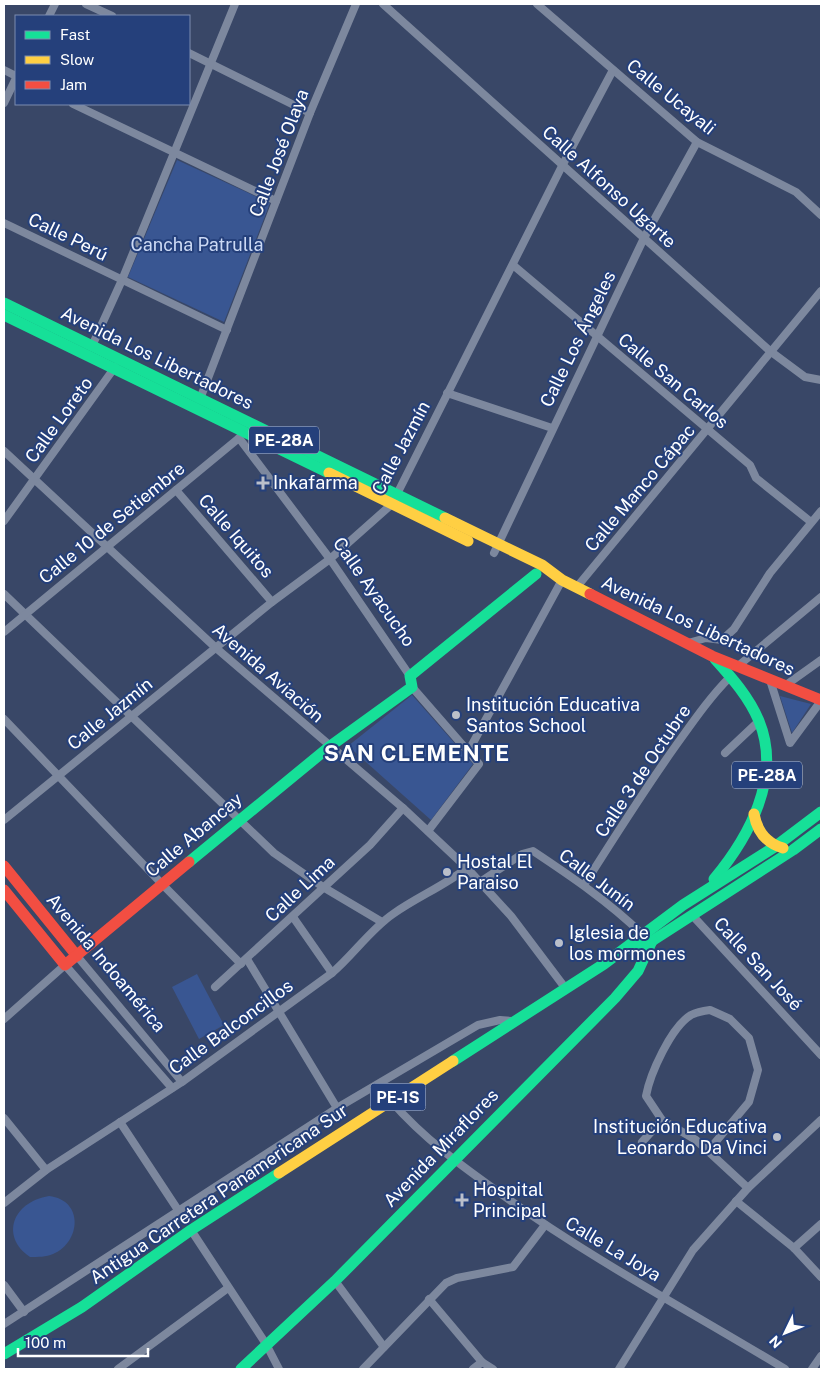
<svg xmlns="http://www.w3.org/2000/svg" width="825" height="1373" viewBox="0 0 825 1373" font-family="'Public Sans',sans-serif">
<rect width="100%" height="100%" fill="#394767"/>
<g fill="#395692">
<polygon points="177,160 270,203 224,322 128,277"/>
<polygon points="412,695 473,764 431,820 348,746"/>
<polygon points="780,696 811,704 792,733"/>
<polygon points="197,974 224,1025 199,1039 172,987"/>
<path d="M49,1196C84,1200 81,1242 53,1254C46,1257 38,1257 30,1257C0,1237 12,1202 49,1196Z"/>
</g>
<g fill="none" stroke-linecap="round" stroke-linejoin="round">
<g stroke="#7d889e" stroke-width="8">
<polyline points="86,4 112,16"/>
<polyline points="383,4 770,351 805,377 821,380"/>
<polyline points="537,4 697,142 796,192 821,215"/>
<polyline points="49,16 55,4"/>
<polyline points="189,53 310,113"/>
<polyline points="4,70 16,76"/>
<polyline points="4,103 16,78"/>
<polyline points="73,104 276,201"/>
<polyline points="4,223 227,330"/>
<polyline points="513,265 750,465 756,478 811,522"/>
<polyline points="92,346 122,280 235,4"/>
<polyline points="447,393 552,428"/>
<polyline points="200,399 310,113 356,4"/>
<polyline points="239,438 330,559 410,676"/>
<polyline points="4,451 216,648 403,808 467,868 511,916 566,989"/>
<polyline points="176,490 272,602"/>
<polyline points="4,521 115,367"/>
<polyline points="494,553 644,238 697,142"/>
<polyline points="576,588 821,291"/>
<polyline points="4,594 274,853 323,887 382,922"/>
<polyline points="4,632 239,438"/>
<polyline points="688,643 706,638 722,640 734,629 770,573 821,511"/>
<polyline points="738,666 821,597"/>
<polyline points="770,680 790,743 821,701"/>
<polyline points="786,685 821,660"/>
<polyline points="412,687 479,764 428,831"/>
<polyline points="4,719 162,884 241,964"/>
<polyline points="468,752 562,580"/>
<polyline points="725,753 759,721"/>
<polyline points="4,820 272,602 330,559 392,504 562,166 613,70"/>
<path d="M480,882L522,854L533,851C572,877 609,902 642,934"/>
<path d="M584,885C616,835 647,785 682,737C697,716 712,695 730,677"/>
<polyline points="692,915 821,1055"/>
<polyline points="293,917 332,973"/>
<polyline points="77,956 182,1082"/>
<polyline points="247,959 337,1108"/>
<polyline points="215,987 370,845 403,808"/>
<polyline points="4,1019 65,965 172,1088"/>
<path d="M391,1101C424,1139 463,1167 504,1196C593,1260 691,1312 785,1369"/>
<polyline points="4,1118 46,1170"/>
<polyline points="120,1122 178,1210"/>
<polyline points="642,1142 662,1120"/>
<path d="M708,1151L749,1102L758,1070L749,1038L730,1019L710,1010C703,1011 697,1012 691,1015C671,1027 650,1074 646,1096L662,1120L696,1140L748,1188"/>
<polyline points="736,1201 794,1248 821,1277"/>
<path d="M4,1203L46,1170L182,1082L332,973C353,955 371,929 393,914C417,897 444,886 467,868"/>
<polyline points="191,1230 266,1344 279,1369"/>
<polyline points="794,1248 821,1224"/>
<polyline points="335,1281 384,1347"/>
<polyline points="4,1285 24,1312"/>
<polyline points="429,1299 482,1362 493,1369"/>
<polyline points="4,1324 337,1108 478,1025 500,1020 512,1021"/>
<polyline points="118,1369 228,1288"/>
<polyline points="363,1369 446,1283 457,1278 513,1267 545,1225"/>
<polyline points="473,1369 482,1362"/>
<polyline points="619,1369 693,1250 748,1188 821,1120"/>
<polyline points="812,1369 821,1356"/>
</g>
<g stroke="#16e098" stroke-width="11">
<polyline points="4,303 445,518"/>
<polyline points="4,315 329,473"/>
<polyline points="189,862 329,747 412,687 410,676 536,574"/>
<path d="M714,879C749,837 782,777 759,721C749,697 732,678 715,659"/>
<polyline points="633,950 652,941 793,850 821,829"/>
<polyline points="453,1061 604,964 683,905 776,846 821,812"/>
<polyline points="4,1354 82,1307 191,1230 279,1173"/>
<polyline points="241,1369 335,1281 615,998 638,971 652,941"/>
</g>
<g stroke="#ffcf43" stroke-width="11">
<polyline points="329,473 468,541"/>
<polyline points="445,518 542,565 562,580 590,594"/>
<path d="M754,814C757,831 766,843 783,848"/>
<polyline points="279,1173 453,1061"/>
</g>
<g stroke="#f24e42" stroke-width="11">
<polyline points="590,594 712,656 821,700"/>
<polyline points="4,866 77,956"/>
<polyline points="4,890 65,965 189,862"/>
</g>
</g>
<g fill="#babfca" stroke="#25407b" stroke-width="2">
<path d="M260.5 475.5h5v5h5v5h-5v5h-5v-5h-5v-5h5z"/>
<circle cx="456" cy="715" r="5"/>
<circle cx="447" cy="872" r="5"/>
<circle cx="559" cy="943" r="5"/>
<circle cx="777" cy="1137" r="5"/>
<path d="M459.5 1192.5h5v5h5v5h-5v5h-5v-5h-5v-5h5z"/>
</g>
<g text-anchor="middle" stroke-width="4" stroke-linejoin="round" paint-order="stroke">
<g fill="#25407b" stroke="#bec6d7" stroke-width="1">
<rect x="249" y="426.5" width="70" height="27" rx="4"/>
<rect x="732" y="761.5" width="70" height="27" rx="4"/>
<rect x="370.5" y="1083.5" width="55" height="27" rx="4"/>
</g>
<g font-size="16" font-weight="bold" fill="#fff">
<text x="284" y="446">PE-28A</text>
<text x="767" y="781">PE-28A</text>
<text x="398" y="1103">PE-1S</text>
</g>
<g font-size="18" fill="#fff" stroke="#25407b">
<text transform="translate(671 97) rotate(39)" y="6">Calle Ucayali</text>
<text transform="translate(279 153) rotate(-69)" y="6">Calle José Olaya</text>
<text transform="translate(609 187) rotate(42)" y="6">Calle Alfonso Ugarte</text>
<text transform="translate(68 237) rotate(26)" y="6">Calle Perú</text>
<text transform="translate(578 339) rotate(-64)" y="6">Calle Los Ángeles</text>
<text transform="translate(157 358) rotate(26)" y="6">Avenida Los Libertadores</text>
<text transform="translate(673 381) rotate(40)" y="6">Calle San Carlos</text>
<text transform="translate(59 420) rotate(-54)" y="6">Calle Loreto</text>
<text transform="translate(401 448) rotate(-62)" y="6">Calle Jazmín</text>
<text transform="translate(640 488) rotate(-50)" y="6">Calle Manco Cápac</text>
<text transform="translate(112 523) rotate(-39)" y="6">Calle 10 de Setiembre</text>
<text transform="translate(236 536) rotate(49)" y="6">Calle Iquitos</text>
<text transform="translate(374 592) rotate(55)" y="6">Calle Ayacucho</text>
<text transform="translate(698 626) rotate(25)" y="6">Avenida Los Libertadores</text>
<text transform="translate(268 673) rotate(41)" y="6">Avenida Aviación</text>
<text transform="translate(110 714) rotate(-39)" y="6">Calle Jazmín</text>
<text transform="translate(643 771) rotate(-56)" y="6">Calle 3 de Octubre</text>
<text transform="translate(194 835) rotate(-40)" y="6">Calle Abancay</text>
<text transform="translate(597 880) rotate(37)" y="6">Calle Junín</text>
<text transform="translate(300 889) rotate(-43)" y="6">Calle Lima</text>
<text transform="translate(106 963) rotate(50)" y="6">Avenida Indoamérica</text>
<text transform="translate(758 964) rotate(47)" y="6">Calle San José</text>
<text transform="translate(231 1027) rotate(-36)" y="6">Calle Balconcillos</text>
<text transform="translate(441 1148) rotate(-46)" y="6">Avenida Miraflores</text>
<text transform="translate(219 1194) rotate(-34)" y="6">Antigua Carretera Panamericana Sur</text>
<text transform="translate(613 1249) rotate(31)" y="6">Calle La Joya</text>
</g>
<g font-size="18" fill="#ccd9f4" stroke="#25407b">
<text x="197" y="251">Cancha Patrulla</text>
</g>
<g font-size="18" fill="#fff" stroke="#25407b" text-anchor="start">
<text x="273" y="489">Inkafarma</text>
<text x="466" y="711">Institución Educativa<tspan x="466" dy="21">Santos School</tspan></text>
<text x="457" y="868">Hostal El<tspan x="457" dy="21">Paraiso</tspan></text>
<text x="569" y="939">Iglesia de<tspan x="569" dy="21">los mormones</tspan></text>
<text x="767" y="1133" text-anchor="end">Institución Educativa<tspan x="767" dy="21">Leonardo Da Vinci</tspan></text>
<text x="473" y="1196">Hospital<tspan x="473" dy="21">Principal</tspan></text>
</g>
<g font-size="22" font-weight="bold" letter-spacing="1" fill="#fff" stroke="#25407b">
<text x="417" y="761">SAN CLEMENTE</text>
</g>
</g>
<rect width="825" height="1373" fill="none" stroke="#ffffff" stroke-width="10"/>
<rect x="15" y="15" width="175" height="90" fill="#25407b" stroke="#7c8cb0"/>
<rect x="25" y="31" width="25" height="8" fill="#16e098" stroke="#7c8cb0"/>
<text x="60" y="40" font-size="15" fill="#ffffff">Fast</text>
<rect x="25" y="56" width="25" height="8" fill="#ffcf43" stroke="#7c8cb0"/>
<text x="60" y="65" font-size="15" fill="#ffffff">Slow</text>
<rect x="25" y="81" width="25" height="8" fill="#f24e42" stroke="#7c8cb0"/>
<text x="60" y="90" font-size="15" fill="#ffffff">Jam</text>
<g transform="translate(785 1333) rotate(227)" stroke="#25407b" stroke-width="4" paint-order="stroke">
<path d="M0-4L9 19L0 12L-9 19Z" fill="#ffffff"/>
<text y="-8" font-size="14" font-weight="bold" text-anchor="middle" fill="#ffffff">N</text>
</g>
<path d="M18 1348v8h130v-8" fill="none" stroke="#ffffff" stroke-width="2.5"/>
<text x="25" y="1348" font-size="15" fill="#ffffff" stroke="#25407b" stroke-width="4" paint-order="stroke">100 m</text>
</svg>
